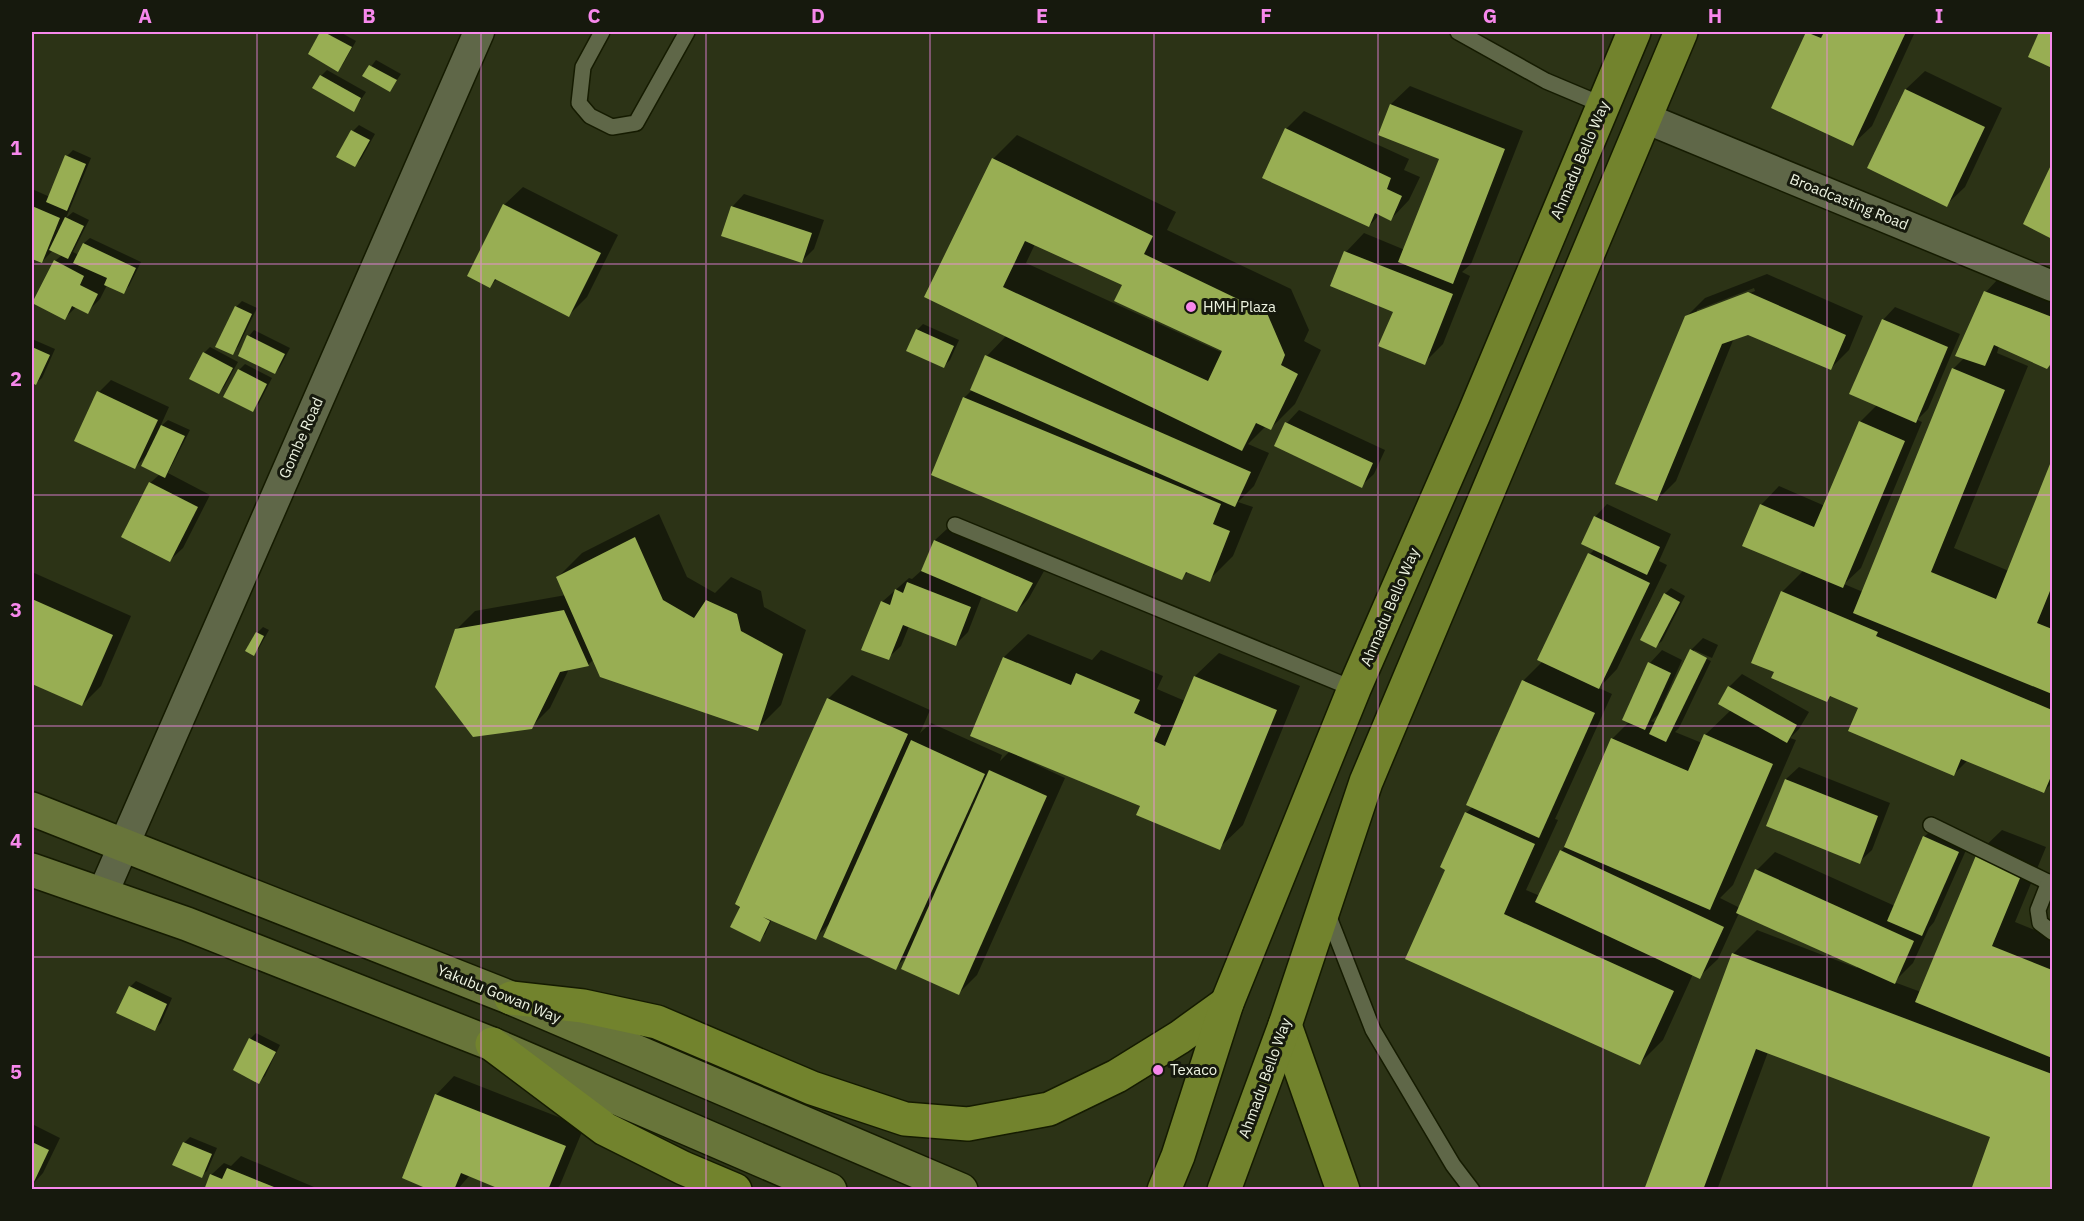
<svg xmlns="http://www.w3.org/2000/svg" width="2084" height="1221" viewBox="0 0 2084 1221" font-family="'IBM Plex Sans',sans-serif">
<rect width="100%" height="100%" fill="#2c3316"/>
<g fill="#0007" fill-rule="evenodd">
<polygon points="322,32 340,32 356,41 343,64 338,70 310,54"/>
<polygon points="1808,32 1915,32 1872,126 1853,144 1773,107"/>
<polygon points="2041,32 2052,32 2052,66 2030,56"/>
<polygon points="376,60 401,74 390,90 364,76"/>
<polygon points="327,70 366,92 354,110 321,76"/>
<polygon points="1925,71 2002,108 1965,187 1946,205 1869,168 1906,89"/>
<polygon points="1410,86 1523,131 1471,264 1462,272 1470,276 1443,344 1424,363 1394,311 1346,252 1364,233 1405,250 1441,158 1380,134 1391,104"/>
<polygon points="1304,111 1409,159 1404,170 1420,177 1409,200 1391,219 1380,214 1369,226 1286,129"/>
<polygon points="359,125 375,134 361,159 355,165 338,156 353,131"/>
<path d="M1017,135L1176,212L1167,230L1291,289L1309,330L1304,341L1321,350L1295,404L1271,428L1266,426L1248,444L1269,453L1254,486L1238,502L1253,507L1233,556L1209,580L1189,571L1182,578L964,398L972,390L987,356L1007,335L926,296L993,159ZM1035,244L1124,284L1224,350L1223,353L1026,263Z"/>
<polygon points="73,150 91,158 66,218 73,212 89,220 73,252 79,255 84,243 90,238 141,262 129,286 123,292 107,285 100,299 87,312 77,306 65,318 55,261 62,255 53,250 42,262 32,257 32,189 50,197 67,156"/>
<polygon points="2052,167 2052,237 2025,223"/>
<polygon points="523,187 618,235 587,297 569,315 497,279 490,286 504,205"/>
<polygon points="744,194 824,220 814,249 802,261 732,207"/>
<path d="M1767,274L1863,316L1849,350L1830,369L1749,333L1734,338L1676,481L1657,500L1686,317L1705,298ZM1754,288L1755,291L1697,313V310Z"/>
<polygon points="1998,279 2052,300 2052,364 1999,346 1997,353 2028,366 1954,548 2009,571 2052,463 2052,783 2044,791 1968,760 1954,774 1859,707 1832,695 1827,700 1776,671 1782,592 1804,570 1761,505 1779,486 1825,506 1860,422 1877,405 1883,320 1895,307 1960,334 1928,409 1917,420 1922,422 1861,568 1844,584 1863,592 1953,369 1964,358 1957,355 1986,292"/>
<polygon points="242,301 257,308 238,347 232,353 217,346 236,307"/>
<polygon points="923,324 959,340 950,360 944,366 917,330"/>
<polygon points="254,330 290,348 280,367 275,373 249,336"/>
<polygon points="32,339 55,349 42,378 36,383 32,381"/>
<polygon points="210,347 238,362 224,387 218,393 204,353"/>
<polygon points="245,364 272,378 258,405 252,411 239,370"/>
<polygon points="111,380 169,407 160,427 168,420 190,430 168,473 210,495 183,548 170,560 150,483 160,474 148,454 134,468 99,392"/>
<polygon points="1299,410 1385,450 1374,474 1361,486 1287,423"/>
<path d="M1607,504L1671,534L1659,561L1667,565L1617,669L1599,688L1612,694L1555,819L1558,820L1526,890L1540,896L1561,851L1565,847L1612,739L1630,721L1624,719L1650,663L1662,650L1682,660L1662,705L1664,707L1691,650L1703,638L1718,645L1712,658L1694,650V653L1711,661L1679,728L1675,732L1702,743L1705,735L1731,710L1720,704L1729,687L1742,674L1809,712L1799,729L1790,738L1796,740L1733,885L1720,898L1740,908L1757,870L1775,852L1895,906L1924,837L1937,825L1971,839L1934,922L1929,928L1913,963L1894,982L1921,992L1978,853L2002,830L2046,847L2015,922L2052,937V1190H1972L1992,1137L1768,1052L1717,1190H1645L1733,954L1757,930L1857,968L1858,965L1739,913L1718,959L1699,977L1693,974L1663,1040L1640,1063L1447,869L1466,813L1473,807L1523,681L1543,661L1590,554L1595,549V517ZM1662,711L1656,723L1651,721Z"/>
<polygon points="659,514 687,577 715,593 731,577 761,591 764,607 806,630 781,705 757,729 594,659 588,665 569,669 550,708 531,727 456,630 475,611 566,595 558,577 582,553"/>
<polygon points="948,528 1044,571 1029,598 1017,611 982,596 968,632 956,644 909,626 901,646 888,658 882,602 909,578 912,579 921,571 923,571 935,540"/>
<polygon points="32,572 131,616 101,686 82,705 32,683"/>
<polygon points="1671,588 1685,596 1662,641 1656,646 1665,594"/>
<polygon points="263,627 269,630 259,648 253,654 257,633"/>
<polygon points="1028,634 1092,660 1101,650 1163,676 1157,689 1185,701 1195,676 1219,653 1300,686 1243,825 1219,848 1142,805 1023,756 1022,758 1065,778 977,975 959,993 907,956 895,968 830,923 815,938 772,919 765,934 759,940 737,904 829,698 852,675 930,710 920,733 931,723 1002,755 1000,761 1010,751 972,735 1004,657"/>
<polygon points="1799,767 1890,803 1872,850 1859,862 1768,826 1786,779"/>
<polygon points="136,981 172,998 161,1023 155,1029 130,987"/>
<polygon points="256,1033 280,1045 265,1076 259,1082 250,1039"/>
<polygon points="454,1076 584,1127 560,1185 556,1190 506,1190 470,1175 457,1190 434,1190 436,1095"/>
<polygon points="32,1124 60,1138 43,1173 32,1185"/>
<polygon points="190,1137 217,1148 207,1171 201,1176 184,1143"/>
<polygon points="241,1156 321,1190 205,1190 211,1175 224,1163 231,1166"/>
</g>
<g fill="#98ae53" fill-rule="evenodd">
<polygon points="320,32 324,32 352,47 338,72 308,54"/>
<polygon points="1806,32 1821,38 1824,32 1906,32 1853,146 1771,108"/>
<polygon points="2039,32 2052,32 2052,68 2028,57"/>
<polygon points="369,65 397,80 390,92 362,76"/>
<polygon points="320,75 361,98 354,112 312,88"/>
<polygon points="1905,89 1985,127 1947,207 1867,168"/>
<polygon points="1390,104 1505,149 1453,284 1398,262 1439,159 1378,135"/>
<polygon points="1285,128 1391,178 1387,189 1402,196 1391,221 1375,213 1369,227 1262,178"/>
<polygon points="351,130 370,140 355,167 336,157"/>
<polygon points="65,155 86,164 67,211 46,202"/>
<path d="M992,158L1153,236L1144,254L1267,313L1285,355L1281,365L1298,374L1271,430L1256,423L1242,451L924,297ZM1025,241L1122,285L1114,301L1222,351L1208,381L1003,287Z"/>
<polygon points="2052,163 2052,239 2023,224"/>
<polygon points="503,204 601,253 569,317 495,279 490,288 467,276"/>
<polygon points="32,206 60,218 42,263 32,259"/>
<polygon points="731,206 812,233 802,263 721,236"/>
<polygon points="65,217 84,226 68,259 49,250"/>
<polygon points="83,243 136,268 124,294 104,285 107,278 73,263"/>
<polygon points="1344,251 1453,294 1425,365 1378,346 1393,312 1330,286"/>
<polygon points="54,260 84,276 80,285 98,294 88,314 72,306 65,320 32,303"/>
<polygon points="1984,291 2052,317 2052,366 2050,365 2047,369 1994,345 1985,366 1955,356"/>
<polygon points="1748,292 1846,335 1831,370 1748,335 1722,344 1657,501 1615,484 1685,316"/>
<polygon points="235,306 252,314 233,355 215,347"/>
<polygon points="1882,319 1948,347 1916,423 1849,394"/>
<polygon points="916,329 954,346 944,368 906,351"/>
<polygon points="247,335 285,354 275,374 238,356"/>
<polygon points="32,347 50,355 36,385 32,383"/>
<polygon points="203,352 233,368 219,394 189,379"/>
<polygon points="985,355 1251,472 1235,507 970,390"/>
<polygon points="1952,368 2005,390 1931,572 1996,599 2052,459 2052,586 2037,623 2052,629 2052,694 1853,613"/>
<polygon points="238,369 267,384 253,412 223,397"/>
<polygon points="97,391 158,420 135,469 74,441"/>
<polygon points="963,397 1221,504 1213,524 1230,531 1210,582 1186,572 1182,580 931,475"/>
<polygon points="1859,421 1905,441 1843,588 1742,546 1760,504 1814,527"/>
<polygon points="1285,422 1373,463 1362,488 1274,446"/>
<polygon points="161,425 185,436 165,478 141,466"/>
<polygon points="149,482 198,507 170,562 121,537"/>
<polygon points="1594,516 1660,547 1647,575 1581,544"/>
<polygon points="635,537 663,600 694,618 706,600 737,614 741,631 783,654 758,731 600,677 556,577"/>
<polygon points="934,540 1033,583 1017,612 921,571"/>
<polygon points="1588,553 1650,583 1599,689 1537,660"/>
<polygon points="907,582 971,607 956,646 903,625 889,660 861,650 881,601 890,605 895,589 903,593"/>
<polygon points="1781,591 1878,632 1876,636 2052,710 2052,774 2044,793 1961,759 1954,776 1848,731 1858,708 1830,696 1827,702 1771,678 1774,672 1751,663"/>
<polygon points="1664,593 1680,602 1656,648 1640,640"/>
<polygon points="32,599 113,635 82,706 32,684"/>
<polygon points="564,610 589,666 560,672 532,729 473,737 435,687 455,629"/>
<polygon points="256,632 264,636 254,656 245,651"/>
<polygon points="1690,649 1707,658 1666,742 1649,734"/>
<polygon points="1003,657 1071,685 1076,673 1140,700 1134,713 1161,725 1154,741 1165,746 1194,676 1277,710 1220,850 1136,815 1140,806 970,736"/>
<polygon points="1648,662 1671,673 1645,730 1622,720"/>
<polygon points="1522,680 1595,713 1539,838 1466,805"/>
<polygon points="1728,686 1797,725 1787,743 1718,704"/>
<polygon points="827,698 908,734 816,940 763,917 770,921 760,942 730,927 740,907 735,904"/>
<polygon points="1704,734 1773,764 1710,910 1564,847 1611,738 1688,771"/>
<polygon points="911,740 985,774 896,970 823,937"/>
<polygon points="989,770 1047,796 959,995 901,969"/>
<polygon points="1785,779 1878,816 1860,864 1766,826"/>
<polygon points="1465,812 1535,844 1504,914 1674,991 1640,1065 1405,959 1445,870 1440,867"/>
<polygon points="1923,836 1959,852 1922,936 1887,921"/>
<polygon points="1560,850 1724,927 1700,979 1535,902"/>
<polygon points="1977,853 2023,871 1992,946 2052,970 2052,1058 1915,1002"/>
<polygon points="1755,869 1914,941 1895,984 1736,913"/>
<polygon points="1732,953 2052,1074 2052,1190 1971,1190 1990,1137 1756,1049 1703,1190 1644,1190"/>
<polygon points="129,986 167,1004 155,1031 116,1013"/>
<polygon points="249,1038 276,1052 259,1084 233,1070"/>
<polygon points="435,1094 566,1146 548,1190 502,1190 461,1173 454,1190 430,1190 402,1178"/>
<polygon points="32,1142 49,1150 32,1186"/>
<polygon points="183,1142 212,1154 202,1178 172,1165"/>
<polygon points="227,1168 279,1189 279,1190 204,1190 210,1174 222,1179"/>
</g>
<g fill="none" stroke-linecap="round" stroke-linejoin="round">
<defs>
<g id="lane">
<polyline points="602,32 583,67 579,103 590,116 612,127 636,123 687,32"/>
<polyline points="1458,32 1546,81 1603,105"/>
<polyline points="955,525 1354,689"/>
<polyline points="1931,825 2052,884"/>
<polyline points="2049,882 2038,910 2040,923 2052,932"/>
<polyline points="1327,912 1373,1030 1453,1165 1472,1190"/>
</g>
<g id="street">
<polyline points="1645,118 2052,286"/>
<polyline points="102,895 479,32"/>
</g>
<g id="secondary">
<polyline points="32,809 511,998 961,1190"/>
<polyline points="32,870 187,924 492,1044 830,1190"/>
</g>
<g id="primary">
<polyline points="511,998 583,1006 657,1022 812,1088 905,1119 968,1124 1049,1109 1117,1076 1180,1037 1227,1003"/>
<polyline points="1285,1025 1343,1190"/>
<polyline points="492,1044 605,1129 683,1168 735,1190"/>
<polyline points="1164,1190 1178,1156 1227,1003 1354,689 1474,414 1634,32"/>
<polyline points="1224,1190 1285,1025 1366,782 1681,32"/>
</g>
</defs>
<use href="#lane" stroke="#151b00" stroke-width="18"/>
<use href="#street" stroke="#151b00" stroke-width="33"/>
<use href="#secondary" stroke="#151b00" stroke-width="36"/>
<use href="#primary" stroke="#151b00" stroke-width="36"/>
<use href="#lane" stroke="#5f6748" stroke-width="15"/>
<use href="#street" stroke="#5f6748" stroke-width="30"/>
<use href="#secondary" stroke="#68753a" stroke-width="33"/>
<use href="#primary" stroke="#72832d" stroke-width="33"/>
</g>
<path fill="none" stroke="#f788ec" stroke-width="1.5" stroke-opacity="0.55" d="M257,32V1190M481,32V1190M706,32V1190M930,32V1190M1154,32V1190M1378,32V1190M1603,32V1190M1827,32V1190M32,264H2052M32,495H2052M32,726H2052M32,957H2052"/>
<g fill="#f788ec" stroke="#16190d" stroke-width="2">
<circle cx="1191" cy="307" r="6"/>
<circle cx="1158" cy="1070" r="6"/>
</g>
<g text-anchor="middle" stroke-width="6" stroke-linejoin="round" paint-order="stroke">
<g font-size="15" fill="#eef4e2" stroke="#16190d">
<text transform="translate(1580 160) rotate(-67)" y="5">Ahmadu Bello Way</text>
<text transform="translate(1849 202) rotate(22)" y="5">Broadcasting Road</text>
<text transform="translate(301 438) rotate(-66)" y="5">Gombe Road</text>
<text transform="translate(1390 607) rotate(-67)" y="5">Ahmadu Bello Way</text>
<text transform="translate(499 994) rotate(22)" y="5">Yakubu Gowan Way</text>
<text transform="translate(1265 1078) rotate(-70)" y="5">Ahmadu Bello Way</text>
</g>
<g font-size="15" fill="#eef4e2" stroke="#16190d" text-anchor="start">
<text x="1203" y="312">HMH Plaza</text>
<text x="1170" y="1075">Texaco</text>
</g>
</g>
<rect width="2084" height="1221" fill="none" stroke="#16190d" stroke-width="66"/>
<rect x="33" y="33" width="2018" height="1155" fill="none" stroke="#f788ec" stroke-width="2"/>
<g font-size="20" text-anchor="middle" font-weight="bold" fill="#f788ec">
<text x="145" y="23">A</text>
<text x="369" y="23">B</text>
<text x="594" y="23">C</text>
<text x="818" y="23">D</text>
<text x="1042" y="23">E</text>
<text x="1266" y="23">F</text>
<text x="1490" y="23">G</text>
<text x="1715" y="23">H</text>
<text x="1939" y="23">I</text>
<text x="16" y="155">1</text>
<text x="16" y="386">2</text>
<text x="16" y="617">3</text>
<text x="16" y="848">4</text>
<text x="16" y="1079">5</text>
</g>
</svg>
